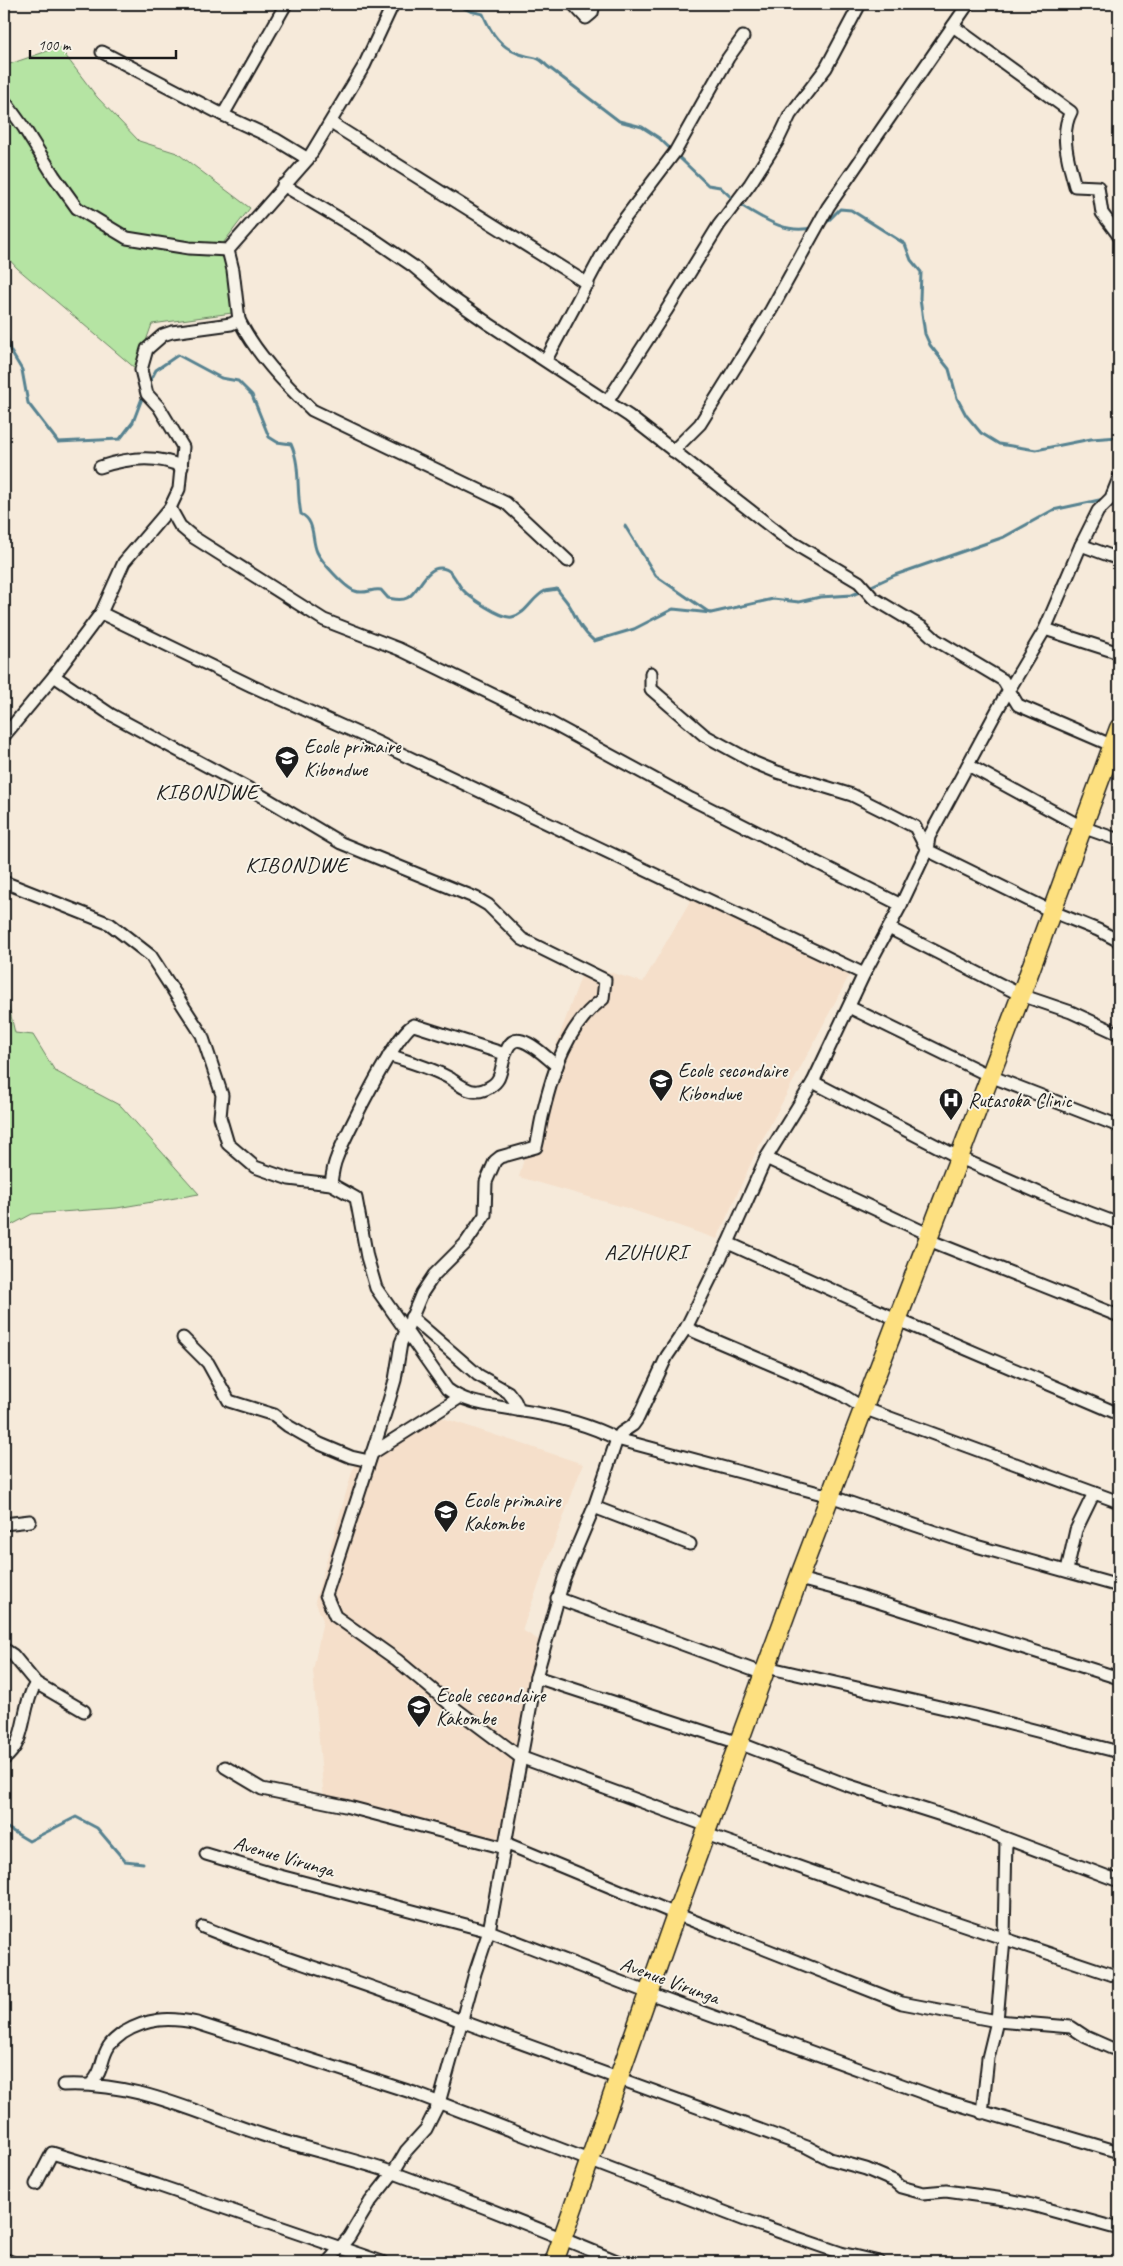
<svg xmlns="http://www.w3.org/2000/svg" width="1123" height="2266" viewBox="0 0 1123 2266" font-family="Caveat,sans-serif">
<rect width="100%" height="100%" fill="#f6eada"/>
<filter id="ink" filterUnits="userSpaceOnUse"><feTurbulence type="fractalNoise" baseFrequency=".02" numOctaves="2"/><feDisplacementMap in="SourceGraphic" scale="10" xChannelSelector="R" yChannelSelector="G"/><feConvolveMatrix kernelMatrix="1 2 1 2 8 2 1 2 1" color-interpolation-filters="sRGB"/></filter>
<g filter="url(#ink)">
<g fill="#f5dfca">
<polygon points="693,896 852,970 755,1154 717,1239 627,1208 519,1177 549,1065 585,965 643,982"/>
<polygon points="434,1415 583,1464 522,1630 539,1640 525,1698 516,1758 497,1844 324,1800 313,1671 323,1620 315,1601 354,1465"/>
</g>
<g fill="#b5e4a3" stroke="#688060">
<polygon points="59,47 97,97 139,141 177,153 250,208 224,242 232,313 152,324 136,369 17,268 4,254 4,66"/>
<polygon points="4,1002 8,1003 15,1033 33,1035 55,1071 121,1106 199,1194 117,1208 32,1214 4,1229"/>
</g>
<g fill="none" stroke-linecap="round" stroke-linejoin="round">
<g stroke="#568290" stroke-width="3">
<path d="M456,4L470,11L483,14C491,33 501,49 523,55C535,59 537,55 547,66L619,121L642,127L659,138L708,185L720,187L734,200"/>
<path d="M739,204C761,217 787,236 814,227"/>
<polyline points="822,224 827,222 840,209 851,210 905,244 911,260 921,272 920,299 925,334 930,345 949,369 957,398 966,415 981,433 999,444 1036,450 1091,439 1119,437"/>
<polyline points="4,322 10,350 22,370 28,403 58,442 120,439 133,422 144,393"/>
<path d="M148,385L156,370L178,355L221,378L238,381L252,395L269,437L277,442L291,444C301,466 296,490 301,514C316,521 311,539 317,552C321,561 345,588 355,591C365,595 372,588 381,590L388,598C394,599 401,601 407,598C419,592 425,567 441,568C453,569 456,582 462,589C469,597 501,619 512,617C527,614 532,597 545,591C548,590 553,590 557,589C561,595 568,602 571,608C578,622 582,631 594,641L634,629L673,609L711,613L773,599L799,602L820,597L852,595L862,591"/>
<polyline points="625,526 656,576 710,613"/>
<polyline points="867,588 895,575 1004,537 1053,510 1104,499"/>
<polyline points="4,1826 29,1841 76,1817 97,1828 125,1861 143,1863"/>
</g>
<defs>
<g id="minor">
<polyline points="573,4 586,18 592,13 594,4"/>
<path d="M953,26L1071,112C1059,134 1069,164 1075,186L1098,187L1102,213L1119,236"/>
<polyline points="102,52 223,115 275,139 308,159"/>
<polyline points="4,100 24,128 54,176 77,208 127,238 189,248 228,250"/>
<polyline points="223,115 286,4"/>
<polyline points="331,123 588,284"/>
<polyline points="283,185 369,236 413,266 445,293 489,324 629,416 788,540 859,582 873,598 923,628 936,640 1003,680 1018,705 1118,748"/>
<path d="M239,320C256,354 285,384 312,410L506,503L568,561"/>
<polyline points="546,360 613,234 675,152 728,58 743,37"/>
<polyline points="607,402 666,311 719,225 750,184 777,142 790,115 826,68 860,4"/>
<polyline points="673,451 700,424 771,310 828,207 968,4"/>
<path d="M100,467C127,458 156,454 182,467"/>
<polyline points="170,508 180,526 193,537 324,620 399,649 551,723 691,799 901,905"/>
<polyline points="1081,545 1119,559"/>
<polyline points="101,613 252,686 364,736 864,974"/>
<polyline points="1045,629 1119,653"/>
<polyline points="651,673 651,689 704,735 755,763 777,772 852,795 884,811 915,827 927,850 1051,911 1098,930 1119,941"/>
<path d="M54,676L110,714L257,793L341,843L476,898L488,905L522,939L605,980L603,999C567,1025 553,1071 543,1113C540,1124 539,1136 536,1147L500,1157L495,1161L486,1182L485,1215L465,1244L434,1275L422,1293L401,1343L395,1380L388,1404L326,1595L335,1616L397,1660L452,1706L520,1757L708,1826"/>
<polyline points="4,736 54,676 101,613 124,562 170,508 179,489 183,447 159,407 147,394 141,370 147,349 163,335 172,332 231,324 239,320 233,270 228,250 308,159 364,66 393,4"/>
<polyline points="968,765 1082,827 1119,840"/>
<path d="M4,882L110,924L151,956L202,1035L222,1095L220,1117L228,1144L255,1167L289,1179L331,1184L356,1198L367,1257L376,1288L447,1389C468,1405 492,1405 517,1410C551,1415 587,1423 617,1439L830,1496L976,1546L1119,1586"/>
<polyline points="889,928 1021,995 1071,1012 1119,1034"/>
<polyline points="849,1007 990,1076 1119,1126"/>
<path d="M389,1055C409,1062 433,1068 451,1079C458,1084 469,1093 478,1091C484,1091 495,1085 498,1079C504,1070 503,1035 522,1041C535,1045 547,1058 557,1066"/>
<polyline points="813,1082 958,1157 1053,1199 1119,1224"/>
<polyline points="766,1158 928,1234"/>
<path d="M331,1184C332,1175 333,1166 337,1157C344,1138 399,1027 414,1025L505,1054"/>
<polyline points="926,1239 1119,1316"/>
<polyline points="728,1243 896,1319 1119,1414"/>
<polyline points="411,1317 478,1375 508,1392 515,1401 519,1410"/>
<polyline points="686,1328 841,1394 863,1408 1119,1502"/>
<polyline points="183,1338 208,1363 229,1401 274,1415 288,1426 320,1444 351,1457 369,1461"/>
<polyline points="371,1454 459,1398"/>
<polyline points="594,1507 690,1544"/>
<polyline points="4,1524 30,1521"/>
<polyline points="1067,1570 1076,1530 1094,1493"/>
<polyline points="799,1579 837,1589 1119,1678"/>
<polyline points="557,1598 764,1674"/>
<polyline points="4,1649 13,1655 36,1683 84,1711"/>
<polyline points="766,1667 979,1716 1119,1752"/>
<polyline points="536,1677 739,1743 847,1785 957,1820 1119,1881"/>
<path d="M4,1759C28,1741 20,1709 36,1683"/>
<polyline points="225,1767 262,1789 345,1806 505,1848"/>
<polyline points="706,1834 940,1917 1119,1977"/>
<polyline points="505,1843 676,1914 902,2003 997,2021 1071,2027 1086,2037 1111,2048 1119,2050"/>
<polyline points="206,1854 276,1875 489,1931 649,1993 943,2100 1119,2152"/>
<path d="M203,1927C288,1962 377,1985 461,2021L807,2147L830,2159L866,2169L894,2181L901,2187L923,2193L946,2191L1004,2199L1032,2205L1119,2229"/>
<path d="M91,2084C104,2070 100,2060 109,2046C112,2041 118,2037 123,2033C147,2018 169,2017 197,2023L414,2093L745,2220L841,2253L879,2262"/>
<path d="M63,2085C139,2082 193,2112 263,2135C306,2149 351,2158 394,2173C470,2201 545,2231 619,2262"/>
<polyline points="982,2113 988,2058 997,2021 1004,1938 1006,1839"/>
<polyline points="36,2184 52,2153 157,2185 382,2262"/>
<polyline points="4,2259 11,2262"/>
<polyline points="328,2262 349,2237 370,2202 393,2173 406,2151 426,2129 439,2103 475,1973 489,1931 536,1677 564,1578 594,1507 617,1439 621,1433 633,1425 638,1418 667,1356 686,1328 728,1243 766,1158 813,1082 864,974 901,905 927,850 929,837 1000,705 1045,629 1081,545 1098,511 1111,498 1119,478"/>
</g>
<polyline id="trunk" points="554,2262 676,1914 800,1575 1021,995 1119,728"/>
</defs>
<use href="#minor" stroke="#1c1c1c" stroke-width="15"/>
<use href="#trunk" stroke="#1c1c1c" stroke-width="21"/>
<use href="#minor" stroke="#f7f3e8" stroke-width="11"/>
<use href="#trunk" stroke="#fde080" stroke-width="18"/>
</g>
</g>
<defs>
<symbol id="school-pin" viewBox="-11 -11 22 30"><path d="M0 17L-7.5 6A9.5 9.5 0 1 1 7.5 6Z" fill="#1c1c1c" stroke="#f7f3e8"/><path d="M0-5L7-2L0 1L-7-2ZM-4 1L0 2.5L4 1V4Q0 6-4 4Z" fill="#fff"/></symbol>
<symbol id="hospital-pin" viewBox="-11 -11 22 30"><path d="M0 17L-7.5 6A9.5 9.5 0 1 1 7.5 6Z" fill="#1c1c1c" stroke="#f7f3e8"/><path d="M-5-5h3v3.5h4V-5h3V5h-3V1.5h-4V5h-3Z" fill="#fff"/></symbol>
</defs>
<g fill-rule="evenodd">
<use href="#school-pin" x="273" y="744" width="28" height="38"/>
<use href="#school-pin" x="647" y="1067" width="28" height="38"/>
<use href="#hospital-pin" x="937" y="1086" width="28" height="38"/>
<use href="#school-pin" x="432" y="1498" width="28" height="38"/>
<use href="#school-pin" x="405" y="1693" width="28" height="38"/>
</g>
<g text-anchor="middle" stroke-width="4" stroke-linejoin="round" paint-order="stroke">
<g font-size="20" fill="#1c1c1c" stroke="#f7f3e8" text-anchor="start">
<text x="304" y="753">Ecole primaire<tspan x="304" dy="23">Kibondwe</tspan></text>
<text x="678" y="1077">Ecole secondaire<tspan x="678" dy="23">Kibondwe</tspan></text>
<text x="968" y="1107">Rutasoka Clinic</text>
<text x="464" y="1507">Ecole primaire<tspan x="464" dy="23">Kakombe</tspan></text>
<text x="436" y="1702">Ecole secondaire<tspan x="436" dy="23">Kakombe</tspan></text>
</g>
<g font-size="20" fill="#1c1c1c" stroke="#f7f3e8">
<text transform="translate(284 1856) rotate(16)" y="7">Avenue Virunga</text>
<text transform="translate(670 1980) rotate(20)" y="7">Avenue Virunga</text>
</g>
<g font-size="22" letter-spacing="1" fill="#1c1c1c" stroke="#f7f3e8">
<text x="207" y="799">KIBONDWE</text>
<text x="297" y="872">KIBONDWE</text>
<text x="646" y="1259">AZUHURI</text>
</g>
</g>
<rect width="1123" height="2266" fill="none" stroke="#f7f3e8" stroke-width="20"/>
<rect x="10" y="10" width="1103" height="2246" fill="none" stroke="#1c1c1c" stroke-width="2" filter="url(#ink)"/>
<path d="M30 50v8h146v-8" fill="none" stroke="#1c1c1c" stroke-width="2.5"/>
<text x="38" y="50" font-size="15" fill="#1c1c1c" stroke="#f7f3e8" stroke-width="4" paint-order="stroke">100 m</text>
</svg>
